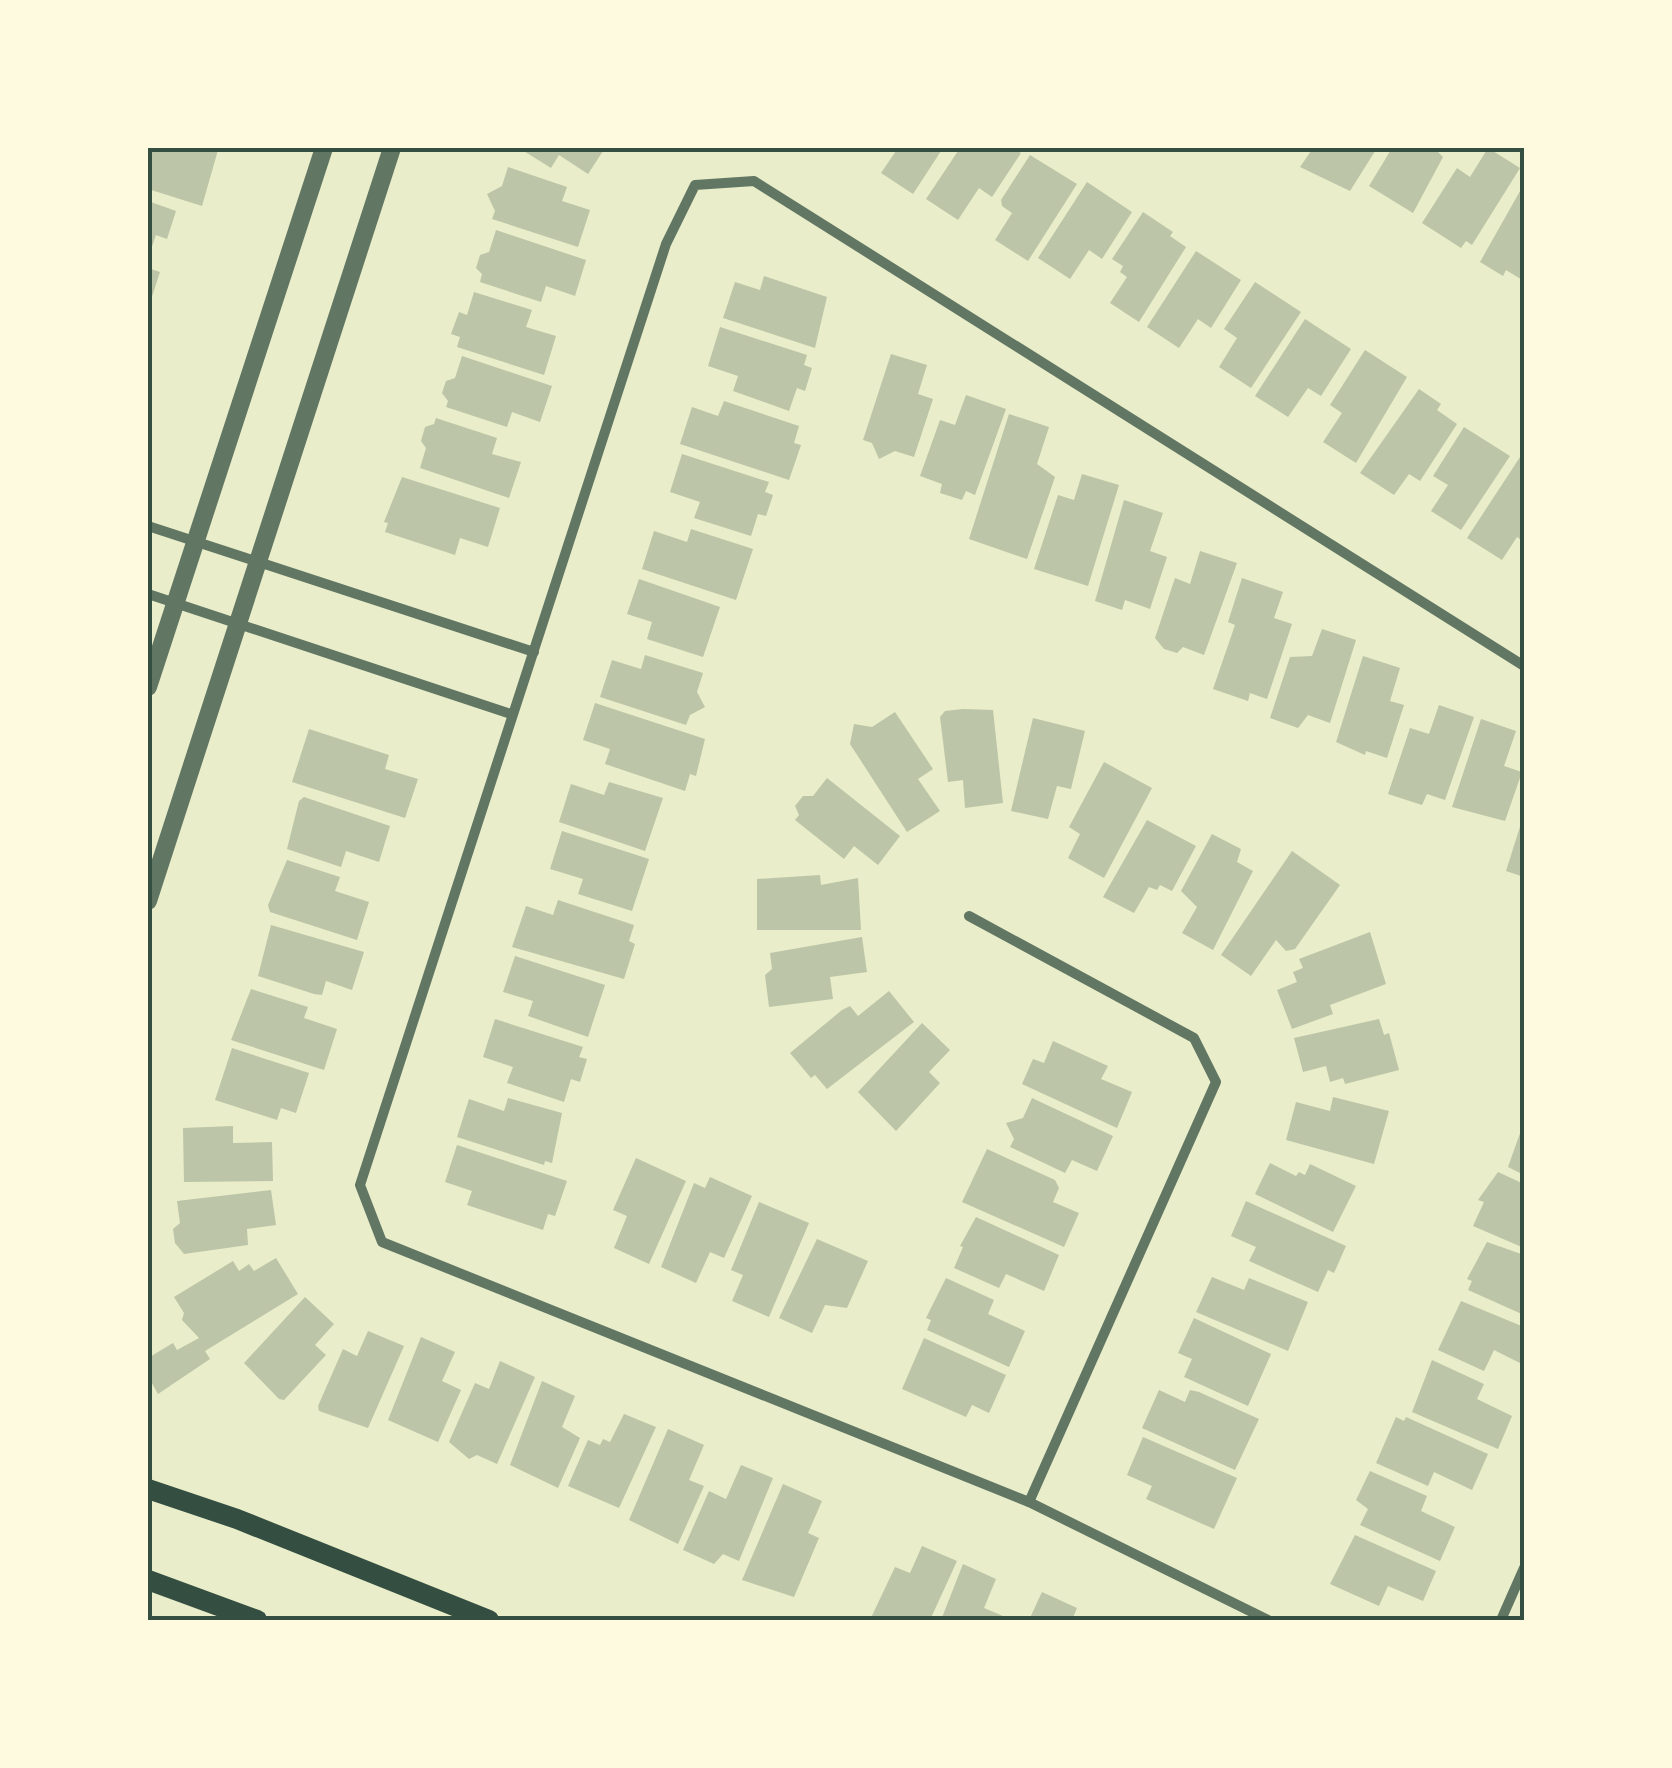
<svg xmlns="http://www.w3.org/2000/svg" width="1672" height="1768" viewBox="0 0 1672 1768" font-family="'Times New Roman',serif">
<rect width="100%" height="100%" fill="#e9edc9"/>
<g fill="#bcc5a7">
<polygon points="148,148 218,150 202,206 148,189"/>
<polygon points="519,148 605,148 588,174 559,155 551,168"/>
<polygon points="898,148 943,148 913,194 881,173"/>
<polygon points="960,148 1012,148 1021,153 992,197 979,188 958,220 926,199"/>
<polygon points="1313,148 1377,148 1350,191 1300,167"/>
<polygon points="1392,148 1434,148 1443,157 1413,213 1369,186"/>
<polygon points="1488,148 1520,168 1472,245 1466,241 1461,248 1422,223 1457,168 1470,177"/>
<polygon points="1030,155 1077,184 1028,261 995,240 1012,213 1002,206 1001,200"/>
<polygon points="508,167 567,187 562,201 590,210 578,247 492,219 495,211 487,194 502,186"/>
<polygon points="1087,182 1132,212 1102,259 1089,250 1070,279 1038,258"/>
<polygon points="1524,184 1524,281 1506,270 1503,276 1480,262"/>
<polygon points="148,201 176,211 167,239 156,235 148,258"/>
<polygon points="1143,212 1173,232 1170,236 1186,247 1139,322 1110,303 1127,277 1120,272 1123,266 1112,259"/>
<polygon points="496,230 586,260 575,296 546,286 541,302 480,282 482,274 476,268 480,255 489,252"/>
<polygon points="1196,251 1241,280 1211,328 1198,319 1179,348 1147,327"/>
<polygon points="148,268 160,272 148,309"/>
<polygon points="764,276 827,297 815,348 723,318 735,282 760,290"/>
<polygon points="1255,282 1301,312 1251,388 1219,367 1237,338 1224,329"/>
<polygon points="474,292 532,310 526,327 556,336 544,375 457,347 460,337 451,334 459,312 467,315"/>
<polygon points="1305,319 1351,349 1321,396 1308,388 1288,417 1255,396"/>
<polygon points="720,327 807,355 804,365 812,368 805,391 797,388 789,411 733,391 738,376 708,366"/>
<polygon points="1365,350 1407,377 1356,463 1323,442 1342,413 1330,405"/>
<polygon points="891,354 927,365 918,394 933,399 914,457 895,451 879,459 872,443 863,440"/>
<polygon points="462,356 552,386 540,422 512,412 507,427 446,407 448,401 442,393 446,381 455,378"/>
<polygon points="1419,389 1441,404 1437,410 1457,424 1420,481 1409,474 1394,495 1360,473"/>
<polygon points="966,395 1006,409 975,495 966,491 962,500 940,493 942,484 920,476 940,420 955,425"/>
<polygon points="724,401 799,426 794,443 801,445 789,480 680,444 692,407 718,416"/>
<polygon points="1009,414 1049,427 1037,464 1055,477 1027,559 969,539"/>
<polygon points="436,418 497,438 492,454 521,462 509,498 420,468 426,448 421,441 425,427 434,424"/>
<polygon points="1464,427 1510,456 1461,530 1431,511 1448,485 1433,476"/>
<polygon points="1524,451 1524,542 1517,537 1502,560 1467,538"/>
<polygon points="682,454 769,482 765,492 773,495 766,516 758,514 751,536 694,518 700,502 670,492"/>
<polygon points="1082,474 1119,485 1088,586 1034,569 1058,495 1074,500"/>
<polygon points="402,477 500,508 488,547 460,538 455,555 385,532 388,523 384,522"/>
<polygon points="1124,500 1163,513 1150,551 1167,557 1150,609 1125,600 1122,610 1095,601"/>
<polygon points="691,529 753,549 736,600 642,569 654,531 687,542"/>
<polygon points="1200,551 1237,563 1204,655 1183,647 1177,653 1164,649 1155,638 1175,578 1190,584"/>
<polygon points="1242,578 1283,592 1274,618 1292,624 1267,699 1250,693 1248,701 1213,689 1235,625 1228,622"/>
<polygon points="639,579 720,607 703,657 647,639 652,622 627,614"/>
<polygon points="1322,629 1356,640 1330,723 1308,715 1298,728 1270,718 1290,657 1312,656"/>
<polygon points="645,655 703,673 697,692 705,707 690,715 686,725 600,697 612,660 641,669"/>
<polygon points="1363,656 1400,668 1390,701 1404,705 1387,758 1366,751 1365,755 1336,742"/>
<polygon points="595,703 705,739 696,776 690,774 685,791 605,764 610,749 583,740"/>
<polygon points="1439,705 1474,717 1445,800 1427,794 1422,805 1388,794 1410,728 1429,734"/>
<polygon points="963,709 993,710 1003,803 965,808 963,780 948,782 940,717 945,711"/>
<polygon points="895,712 933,769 918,779 940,811 907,832 850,744 854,724 872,727"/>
<polygon points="1033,718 1085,731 1071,789 1057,786 1048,819 1011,811"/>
<polygon points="1481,719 1516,731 1504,766 1522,772 1505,821 1452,807"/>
<polygon points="309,729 389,755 385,769 418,779 405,818 292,782"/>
<polygon points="1104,762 1152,788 1104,878 1068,858 1080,834 1069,827"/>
<polygon points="827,778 900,836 878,865 854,846 844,859 795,820 799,815 795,806 803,796 813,796"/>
<polygon points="609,782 663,798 645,851 559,822 571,784 604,795"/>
<polygon points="304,797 390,826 379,862 346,851 341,867 287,849 299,801"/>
<polygon points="1524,814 1524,877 1506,871"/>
<polygon points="1147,820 1196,846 1172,891 1160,885 1157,890 1149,887 1134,913 1103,897"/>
<polygon points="562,831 649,859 632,911 578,894 583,879 550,869"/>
<polygon points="1212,834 1241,849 1237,862 1253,871 1213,950 1182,933 1197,907 1181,891"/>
<polygon points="1292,851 1340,885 1295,949 1286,951 1276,940 1251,976 1221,955"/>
<polygon points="287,860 340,877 335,891 369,902 357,940 270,912 268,905"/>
<polygon points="820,875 821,885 858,878 861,930 757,930 757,879"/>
<polygon points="558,900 634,925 629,941 635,944 624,979 512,947 526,906 553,915"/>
<polygon points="271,925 364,952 352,990 326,981 322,995 314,994 258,976"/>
<polygon points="1370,932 1386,984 1330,1005 1333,1014 1292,1029 1277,990 1297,982 1293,972 1303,968 1299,959"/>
<polygon points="862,937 867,972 830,977 833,999 769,1007 765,975 772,969 770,953"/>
<polygon points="515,956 605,985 588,1037 528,1016 533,1001 503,992"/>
<polygon points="251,989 308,1007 304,1018 337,1029 324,1070 231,1040"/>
<polygon points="889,991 914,1022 827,1089 815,1075 811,1078 790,1053 842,1010 850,1006 858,1016"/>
<polygon points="495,1019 583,1047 579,1057 587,1059 580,1082 571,1079 564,1102 507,1083 513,1067 483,1057"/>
<polygon points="1379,1019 1384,1035 1389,1033 1399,1070 1345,1084 1343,1078 1330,1082 1326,1066 1303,1072 1294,1038"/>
<polygon points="922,1023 950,1050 929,1072 940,1083 896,1131 858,1092"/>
<polygon points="1053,1041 1108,1066 1101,1079 1132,1092 1117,1128 1022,1084 1033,1059 1044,1063"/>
<polygon points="232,1048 309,1073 296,1113 281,1108 277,1120 215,1100"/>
<polygon points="1333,1097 1389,1111 1374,1164 1286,1140 1296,1102 1330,1111"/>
<polygon points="508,1098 562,1113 552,1163 545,1161 544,1165 457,1137 469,1099 504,1111"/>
<polygon points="1032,1098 1113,1136 1097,1171 1072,1160 1065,1173 1010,1147 1014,1139 1006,1123 1023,1118"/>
<polygon points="1524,1122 1524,1175 1508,1167"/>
<polygon points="233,1126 233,1143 272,1142 273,1181 184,1182 183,1128"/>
<polygon points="457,1145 567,1181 555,1216 548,1214 543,1230 467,1205 472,1191 445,1182"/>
<polygon points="987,1149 1055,1180 1059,1188 1053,1202 1079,1213 1064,1247 962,1202"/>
<polygon points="636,1158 686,1181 649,1264 614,1248 627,1216 613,1210"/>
<polygon points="1270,1163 1296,1176 1299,1172 1305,1175 1310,1164 1356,1186 1333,1232 1255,1194"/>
<polygon points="1498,1172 1524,1184 1524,1248 1473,1226 1484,1202 1478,1200"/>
<polygon points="710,1177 752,1196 724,1258 710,1252 696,1283 661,1267 694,1183 705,1188"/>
<polygon points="271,1190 276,1225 247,1229 248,1245 184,1254 175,1243 173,1229 180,1223 177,1201"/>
<polygon points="1246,1201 1346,1246 1334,1273 1328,1270 1318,1292 1249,1261 1256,1247 1231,1236"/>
<polygon points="759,1202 809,1223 769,1317 732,1301 743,1275 731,1270"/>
<polygon points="976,1217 1059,1255 1044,1291 1006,1274 999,1288 954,1268 963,1247 960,1246"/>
<polygon points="817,1239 868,1261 847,1308 825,1305 812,1333 779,1318"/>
<polygon points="1487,1242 1524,1255 1524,1315 1468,1290 1472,1281 1467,1279"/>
<polygon points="276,1258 298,1294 205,1351 210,1359 158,1394 148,1376 148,1358 173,1343 177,1350 199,1338 182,1320 184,1313 174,1297 233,1261 239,1271 249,1264 254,1271"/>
<polygon points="1212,1277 1244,1290 1249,1278 1308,1302 1288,1351 1196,1312"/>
<polygon points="946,1278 994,1300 988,1314 1025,1331 1009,1367 927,1330 931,1320 926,1318"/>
<polygon points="305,1297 334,1324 315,1345 326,1355 284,1400 279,1399 244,1363"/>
<polygon points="1461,1301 1524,1327 1524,1365 1494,1350 1484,1371 1438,1350"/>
<polygon points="1194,1318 1271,1354 1248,1406 1184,1377 1192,1359 1178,1353"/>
<polygon points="368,1331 404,1346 368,1428 319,1411 318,1406 343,1349 357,1356"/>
<polygon points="421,1337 455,1352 442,1381 461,1390 438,1442 388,1420"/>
<polygon points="924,1338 1006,1375 989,1413 972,1405 966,1417 902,1389"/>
<polygon points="1432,1360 1484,1384 1477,1399 1512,1416 1498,1449 1412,1412"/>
<polygon points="500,1361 535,1377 497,1464 477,1455 469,1459 449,1442 475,1383 489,1389"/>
<polygon points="542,1381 575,1396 562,1427 580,1438 558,1488 510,1465"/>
<polygon points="1159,1390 1185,1402 1190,1390 1199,1392 1259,1419 1235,1470 1142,1428"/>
<polygon points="624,1414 656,1427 619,1508 568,1486 588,1440 600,1445 603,1439 610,1442"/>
<polygon points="1396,1417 1404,1421 1406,1417 1488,1454 1472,1490 1434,1472 1428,1486 1376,1463"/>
<polygon points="668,1429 704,1445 689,1480 704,1486 678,1544 629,1520"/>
<polygon points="1143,1437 1237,1478 1214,1529 1146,1499 1152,1486 1127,1475"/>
<polygon points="741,1465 773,1478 739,1561 723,1554 714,1564 683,1550 709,1491 726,1499"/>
<polygon points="1370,1471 1427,1496 1421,1511 1455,1527 1440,1561 1360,1525 1368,1509 1356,1500"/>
<polygon points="783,1484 822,1501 808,1533 819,1538 794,1597 742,1580"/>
<polygon points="1355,1535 1436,1571 1423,1601 1388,1586 1379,1606 1330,1584"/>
<polygon points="922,1546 957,1561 930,1620 870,1620 895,1567 910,1573"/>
<polygon points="963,1564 996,1579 984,1608 1003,1616 1001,1620 941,1620"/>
<polygon points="1042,1592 1077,1608 1072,1620 1029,1620"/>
</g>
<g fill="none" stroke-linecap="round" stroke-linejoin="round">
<g stroke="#617663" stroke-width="10">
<polyline points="148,526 534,652"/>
<polyline points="148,594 511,714"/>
<polyline points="969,916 1194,1038 1216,1082 1029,1502"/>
<polyline points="1268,1620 1029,1502 382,1242 360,1185 666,244 695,185 754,181 1524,666"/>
<polyline points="1501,1620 1524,1568"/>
</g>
<g stroke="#617663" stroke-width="18">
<polyline points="148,687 324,148"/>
<polyline points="148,901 392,148"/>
</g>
<g stroke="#344e41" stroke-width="20">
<polyline points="148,1489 237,1519 489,1620"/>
<polyline points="148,1580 257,1620"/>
</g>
</g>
<rect width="1672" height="1768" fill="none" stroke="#fefae0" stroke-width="300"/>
<rect x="150" y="150" width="1372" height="1468" fill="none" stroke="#344e41" stroke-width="4"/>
</svg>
